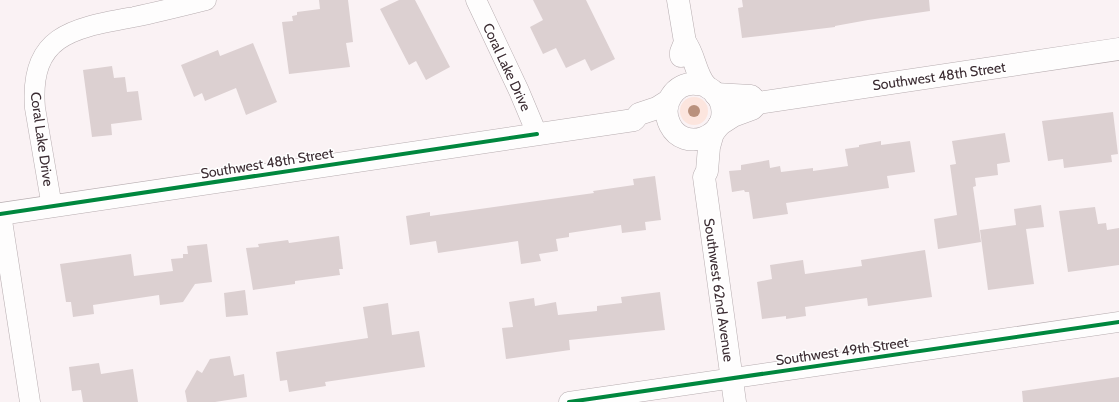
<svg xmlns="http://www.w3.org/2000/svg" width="1119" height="402" viewBox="0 0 1119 402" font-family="Cabin,sans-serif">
<rect width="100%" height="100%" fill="#faf2f4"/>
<circle fill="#fce5de" cx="694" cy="111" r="14"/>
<g fill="#dcd0d1">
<polygon points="319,0 348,0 353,42 346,43 350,67 289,74 282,22 293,21 292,16 297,15 297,12 320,9"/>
<polygon points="399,0 415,0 450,67 426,80 416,61 409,65 380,9"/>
<polygon points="533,0 586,0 615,59 591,71 585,59 566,68 556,48 543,54 530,27 543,20"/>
<polygon points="742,0 929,0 930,11 868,20 835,26 835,27 742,38 738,8 743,7"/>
<polygon points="253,43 277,102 246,115 236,88 205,101 202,93 194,97 181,65 218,50 220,56"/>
<polygon points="112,66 114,78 125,77 127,92 138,91 142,120 111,124 112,135 92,137 83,70"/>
<polygon points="1113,112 1118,154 1111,155 1112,162 1064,168 1063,159 1048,161 1042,121"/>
<polygon points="1005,133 1010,162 997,164 998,175 975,178 976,186 973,187 981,242 938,249 934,219 957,215 950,165 956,164 952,141"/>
<polygon points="881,141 881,145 910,141 915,172 887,176 889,188 786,203 788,214 753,219 749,192 745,192 744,190 732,192 729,171 741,170 741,165 769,160 770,168 780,166 781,172 813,168 813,171 848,166 845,149 859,147 859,145"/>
<polygon points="655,176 661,220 645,222 646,230 622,233 621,225 569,233 569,237 556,239 558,251 539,254 541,261 521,264 518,241 438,253 436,241 410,245 406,216 430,212 430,216 594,193 593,191 634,185 633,179"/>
<polygon points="1041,205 1044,227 1026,229 1034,284 988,290 980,230 1016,225 1014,209"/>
<polygon points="1095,207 1098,224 1106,223 1107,230 1119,228 1119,265 1068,272 1059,211"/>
<polygon points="339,236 343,269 339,269 340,275 295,281 295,284 253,290 246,248 259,247 258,244 288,240 289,243"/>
<polygon points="207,244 212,282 195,284 183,302 160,305 159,295 93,305 94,314 73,317 71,302 66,302 60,264 131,254 134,276 173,271 171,259 183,258 183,254 188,254 187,246"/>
<polygon points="925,250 932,297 868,306 867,298 805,307 806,316 786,319 786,316 762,319 757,282 772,279 770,265 803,260 805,274 862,266 861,260"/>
<polygon points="245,290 248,315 226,317 224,293"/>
<polygon points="660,292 665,330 569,340 570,350 506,359 502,328 513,327 509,302 534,298 535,306 556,302 558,315 597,311 597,306 622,303 621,297"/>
<polygon points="388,303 392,335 419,331 425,367 325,382 326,386 289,392 287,380 280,381 276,352 368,338 363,307"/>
<polygon points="230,356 234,376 244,374 247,397 215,402 187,402 185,391 197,370 202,373 210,359"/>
<polygon points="99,363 101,374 133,369 138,402 83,402 81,390 72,391 69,367"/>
<polygon points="1119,377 1119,402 1023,402 1022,391"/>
</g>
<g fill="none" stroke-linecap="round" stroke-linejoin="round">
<defs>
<g id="minor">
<polyline points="476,0 519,91 537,134"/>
<path d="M52,207L35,108C29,34 74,28 134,17C158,12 182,6 206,0"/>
<polyline points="1,214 30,402"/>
<polyline points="569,402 1119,322"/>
</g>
<g id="tertiary">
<polyline points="678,0 685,42 681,52 681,56"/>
<path d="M685,42C695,55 695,74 706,86C708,88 711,89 713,91C717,95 721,101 722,107C728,137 684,153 670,125C660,106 674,81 697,84C700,84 703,85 706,86"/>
<polyline points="715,94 751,96 758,103"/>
<polyline points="719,125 733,116 752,109 758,103 1119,49"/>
<polyline points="713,133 709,147 707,171 704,177 735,402"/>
<polyline points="0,214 634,120 639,114 657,108 668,101"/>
</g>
</defs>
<use href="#minor" stroke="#b7adb0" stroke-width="21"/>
<use href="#tertiary" stroke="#b7adb0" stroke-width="23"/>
<use href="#minor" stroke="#fefdfd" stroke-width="20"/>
<use href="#tertiary" stroke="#fefdfd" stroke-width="22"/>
<defs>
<g id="cycleway">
<polyline points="0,214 537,134"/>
<polyline points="569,402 1119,322"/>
</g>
</defs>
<use href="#cycleway" stroke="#fff" stroke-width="6"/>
<use href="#cycleway" stroke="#00873e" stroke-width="4"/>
</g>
<circle fill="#ba917d" cx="694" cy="111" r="6"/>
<g text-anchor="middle" stroke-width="3" stroke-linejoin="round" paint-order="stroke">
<g font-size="14" fill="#3b2c32" stroke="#fff">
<text transform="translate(507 67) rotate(65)" y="5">Coral Lake Drive</text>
<text transform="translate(939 76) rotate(-8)" y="5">Southwest 48th Street</text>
<text transform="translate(42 139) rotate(82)" y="5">Coral Lake Drive</text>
<text transform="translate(267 163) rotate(-9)" y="5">Southwest 48th Street</text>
<text transform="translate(719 290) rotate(82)" y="5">Southwest 62nd Avenue</text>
<text transform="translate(842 351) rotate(-8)" y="5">Southwest 49th Street</text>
</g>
</g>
</svg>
